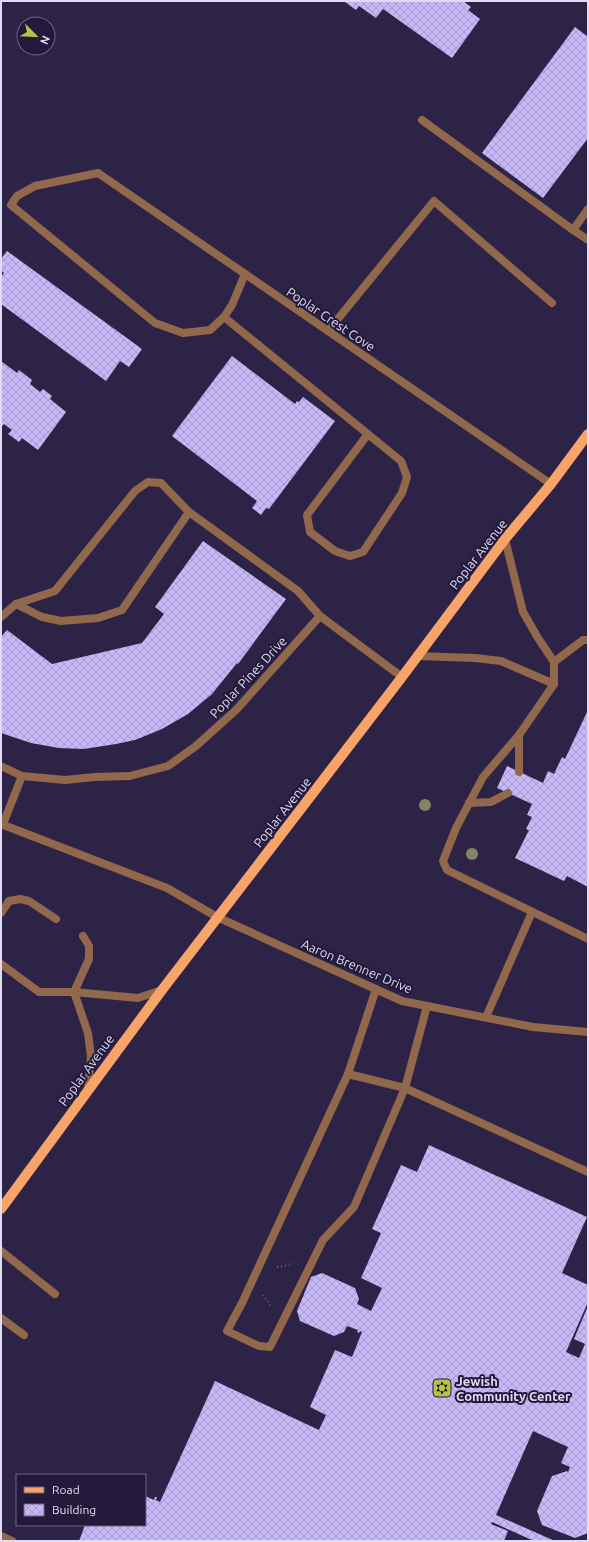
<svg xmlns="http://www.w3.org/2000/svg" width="589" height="1542" viewBox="0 0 589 1542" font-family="Ubuntu,sans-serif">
<defs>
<pattern id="building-cross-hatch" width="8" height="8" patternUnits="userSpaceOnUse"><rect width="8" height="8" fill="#c6b8f6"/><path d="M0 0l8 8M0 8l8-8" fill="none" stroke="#a59acb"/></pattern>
</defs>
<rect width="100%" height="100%" fill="#2d2346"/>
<g fill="url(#building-cross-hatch)">
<polygon points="346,1 455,1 458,2 459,1 463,1 471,7 468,10 480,19 452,58 383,9 376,18 359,6 356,10 345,2"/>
<polygon points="575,27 588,37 588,138 543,198 482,153"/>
<polygon points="7,251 142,349 129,367 120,361 106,381 1,304 1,277 4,273 1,270 1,259"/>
<polygon points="232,356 295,404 297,401 299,402 303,397 335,421 269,509 266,508 261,515 252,508 257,501 172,436"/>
<polygon points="1,361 17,373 19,370 32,380 30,384 40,392 43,389 52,396 50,399 66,412 38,450 22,438 19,442 8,434 12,430 4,424 1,427"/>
<polygon points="203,541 286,599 238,664 237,663 212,694 188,714 162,729 135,740 116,744 84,749 59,748 31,743 1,733 1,637 7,630 52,664 142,643 164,614 155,607"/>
<polygon points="588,710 588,887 567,876 564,881 515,858 529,830 526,829 532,817 527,815 532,804 497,788 507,766 543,783 548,771 554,774 562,757 565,759"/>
<polygon points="429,1145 587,1217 562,1273 588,1285 588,1302 566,1352 579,1358 585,1344 574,1339 588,1306 588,1533 575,1538 542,1525 537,1511 552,1476 567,1471 568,1472 570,1467 561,1463 568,1447 533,1431 496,1515 555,1541 534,1541 492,1522 491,1524 508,1531 504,1541 79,1541 85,1525 105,1525 108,1526 109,1525 145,1525 145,1496 154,1500 155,1497 157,1497 156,1500 160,1502 215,1381 319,1430 326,1415 310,1407 335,1350 352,1357 362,1332 360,1331 359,1333 357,1332 358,1330 347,1326 344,1332 334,1336 300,1321 297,1311 311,1277 322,1273 355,1288 359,1299 357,1304 371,1311 382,1288 361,1278 381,1233 372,1229 401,1165 417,1172"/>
</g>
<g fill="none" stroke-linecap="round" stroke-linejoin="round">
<g stroke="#645b7b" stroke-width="2.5" stroke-dasharray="1 3" stroke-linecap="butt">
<polyline points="277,1267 293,1264"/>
<polyline points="263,1295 272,1308"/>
</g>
<g stroke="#91684c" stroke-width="8">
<polyline points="422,120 573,230"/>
<polyline points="98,173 35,186 17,196 11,205 155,323 183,333 210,330 224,317"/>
<polyline points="588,209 573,230 588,240"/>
<polyline points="245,274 232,305 224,317 401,461 407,477 402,493 363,552 350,556 335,551 310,532 307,515 368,434"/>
<polyline points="328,331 434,201 552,303"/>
<polyline points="16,604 42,617 61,621 98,618 122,610 189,512"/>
<polyline points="1,617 16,604 55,591 135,491 148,482 161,483 189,512 298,591 320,616"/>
<polyline points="417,656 475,658 501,661 554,684 554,662 538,638 523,612 505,539"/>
<polyline points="554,662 583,640 588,640"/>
<polyline points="554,684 519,735 483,777 456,828 443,861 447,870 588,939"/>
<polyline points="519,772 519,735"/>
<polyline points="469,803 491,802 508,793"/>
<polyline points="1,913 9,901 20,899 29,901 56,919"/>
<polyline points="83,936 89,946 89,959 74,992 88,1033 91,1057 88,1089"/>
<polyline points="1,964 39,992 74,992 138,998 162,990"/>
<polyline points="376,989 348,1074 405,1088 588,1172"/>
<polyline points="486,1017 532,912"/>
<polyline points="348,1074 242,1303 227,1331 259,1346 270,1347 323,1240 354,1207 405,1088 427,1006"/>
<polyline points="1,1251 55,1294"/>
<polyline points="1,1318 24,1335"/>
<polyline points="1,1536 12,1541"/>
</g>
<g stroke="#91684c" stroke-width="8">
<polyline points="98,173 551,484"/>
<polyline points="1,766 22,776 65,780 95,777 130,776 168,766 196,746 237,709 320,616 402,677"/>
<polyline points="1,824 167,888 217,917 402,1001 533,1027 588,1032"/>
<polyline points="3,824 22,776"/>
</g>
<polyline stroke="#f8a469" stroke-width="10" points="1,1209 162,990 402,677 505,539 551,484 588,434"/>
</g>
<g fill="#838562">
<circle cx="425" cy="805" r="6"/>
<circle cx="472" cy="854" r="6"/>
</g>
<defs>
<symbol id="synagogue-square" viewBox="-11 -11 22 22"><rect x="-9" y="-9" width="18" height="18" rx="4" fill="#b5c249" stroke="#23193b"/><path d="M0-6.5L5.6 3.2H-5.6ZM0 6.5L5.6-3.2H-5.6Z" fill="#111"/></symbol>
</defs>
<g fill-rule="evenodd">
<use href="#synagogue-square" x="431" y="1377" width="22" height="22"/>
</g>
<g text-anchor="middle" stroke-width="4" stroke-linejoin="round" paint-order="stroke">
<g font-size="13" fill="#e0dcf3" stroke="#23193b">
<text transform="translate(331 319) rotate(34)" y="5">Poplar Crest Cove</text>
<text transform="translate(478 554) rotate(-52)" y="5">Poplar Avenue</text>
<text transform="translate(248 677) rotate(-47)" y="5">Poplar Pines Drive</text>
<text transform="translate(282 812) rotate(-52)" y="5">Poplar Avenue</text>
<text transform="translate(357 966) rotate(23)" y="5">Aaron Brenner Drive</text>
<text transform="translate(86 1070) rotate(-54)" y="5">Poplar Avenue</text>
</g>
<g font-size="13" font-weight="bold" fill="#e0dcf3" stroke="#23193b" text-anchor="start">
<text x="456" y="1386">Jewish<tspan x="456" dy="15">Community Center</tspan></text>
</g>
</g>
<rect width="589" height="1542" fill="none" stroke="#e0dcf3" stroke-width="4"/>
<rect x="16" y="1474" width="130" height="52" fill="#23193b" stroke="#6f6785"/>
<rect x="24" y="1487" width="20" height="6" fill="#f8a469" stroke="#6f6785"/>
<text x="52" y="1494" font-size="12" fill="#e0dcf3">Road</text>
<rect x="24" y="1504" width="20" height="12" fill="url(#building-cross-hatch)" stroke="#6f6785"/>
<text x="52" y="1514" font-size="12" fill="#e0dcf3">Building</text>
<g transform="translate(36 36) rotate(114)"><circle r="19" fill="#23193b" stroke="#6f6785"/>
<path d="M0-3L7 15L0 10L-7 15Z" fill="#b5c249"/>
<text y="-6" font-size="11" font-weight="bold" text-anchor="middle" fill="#e0dcf3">N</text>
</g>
</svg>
